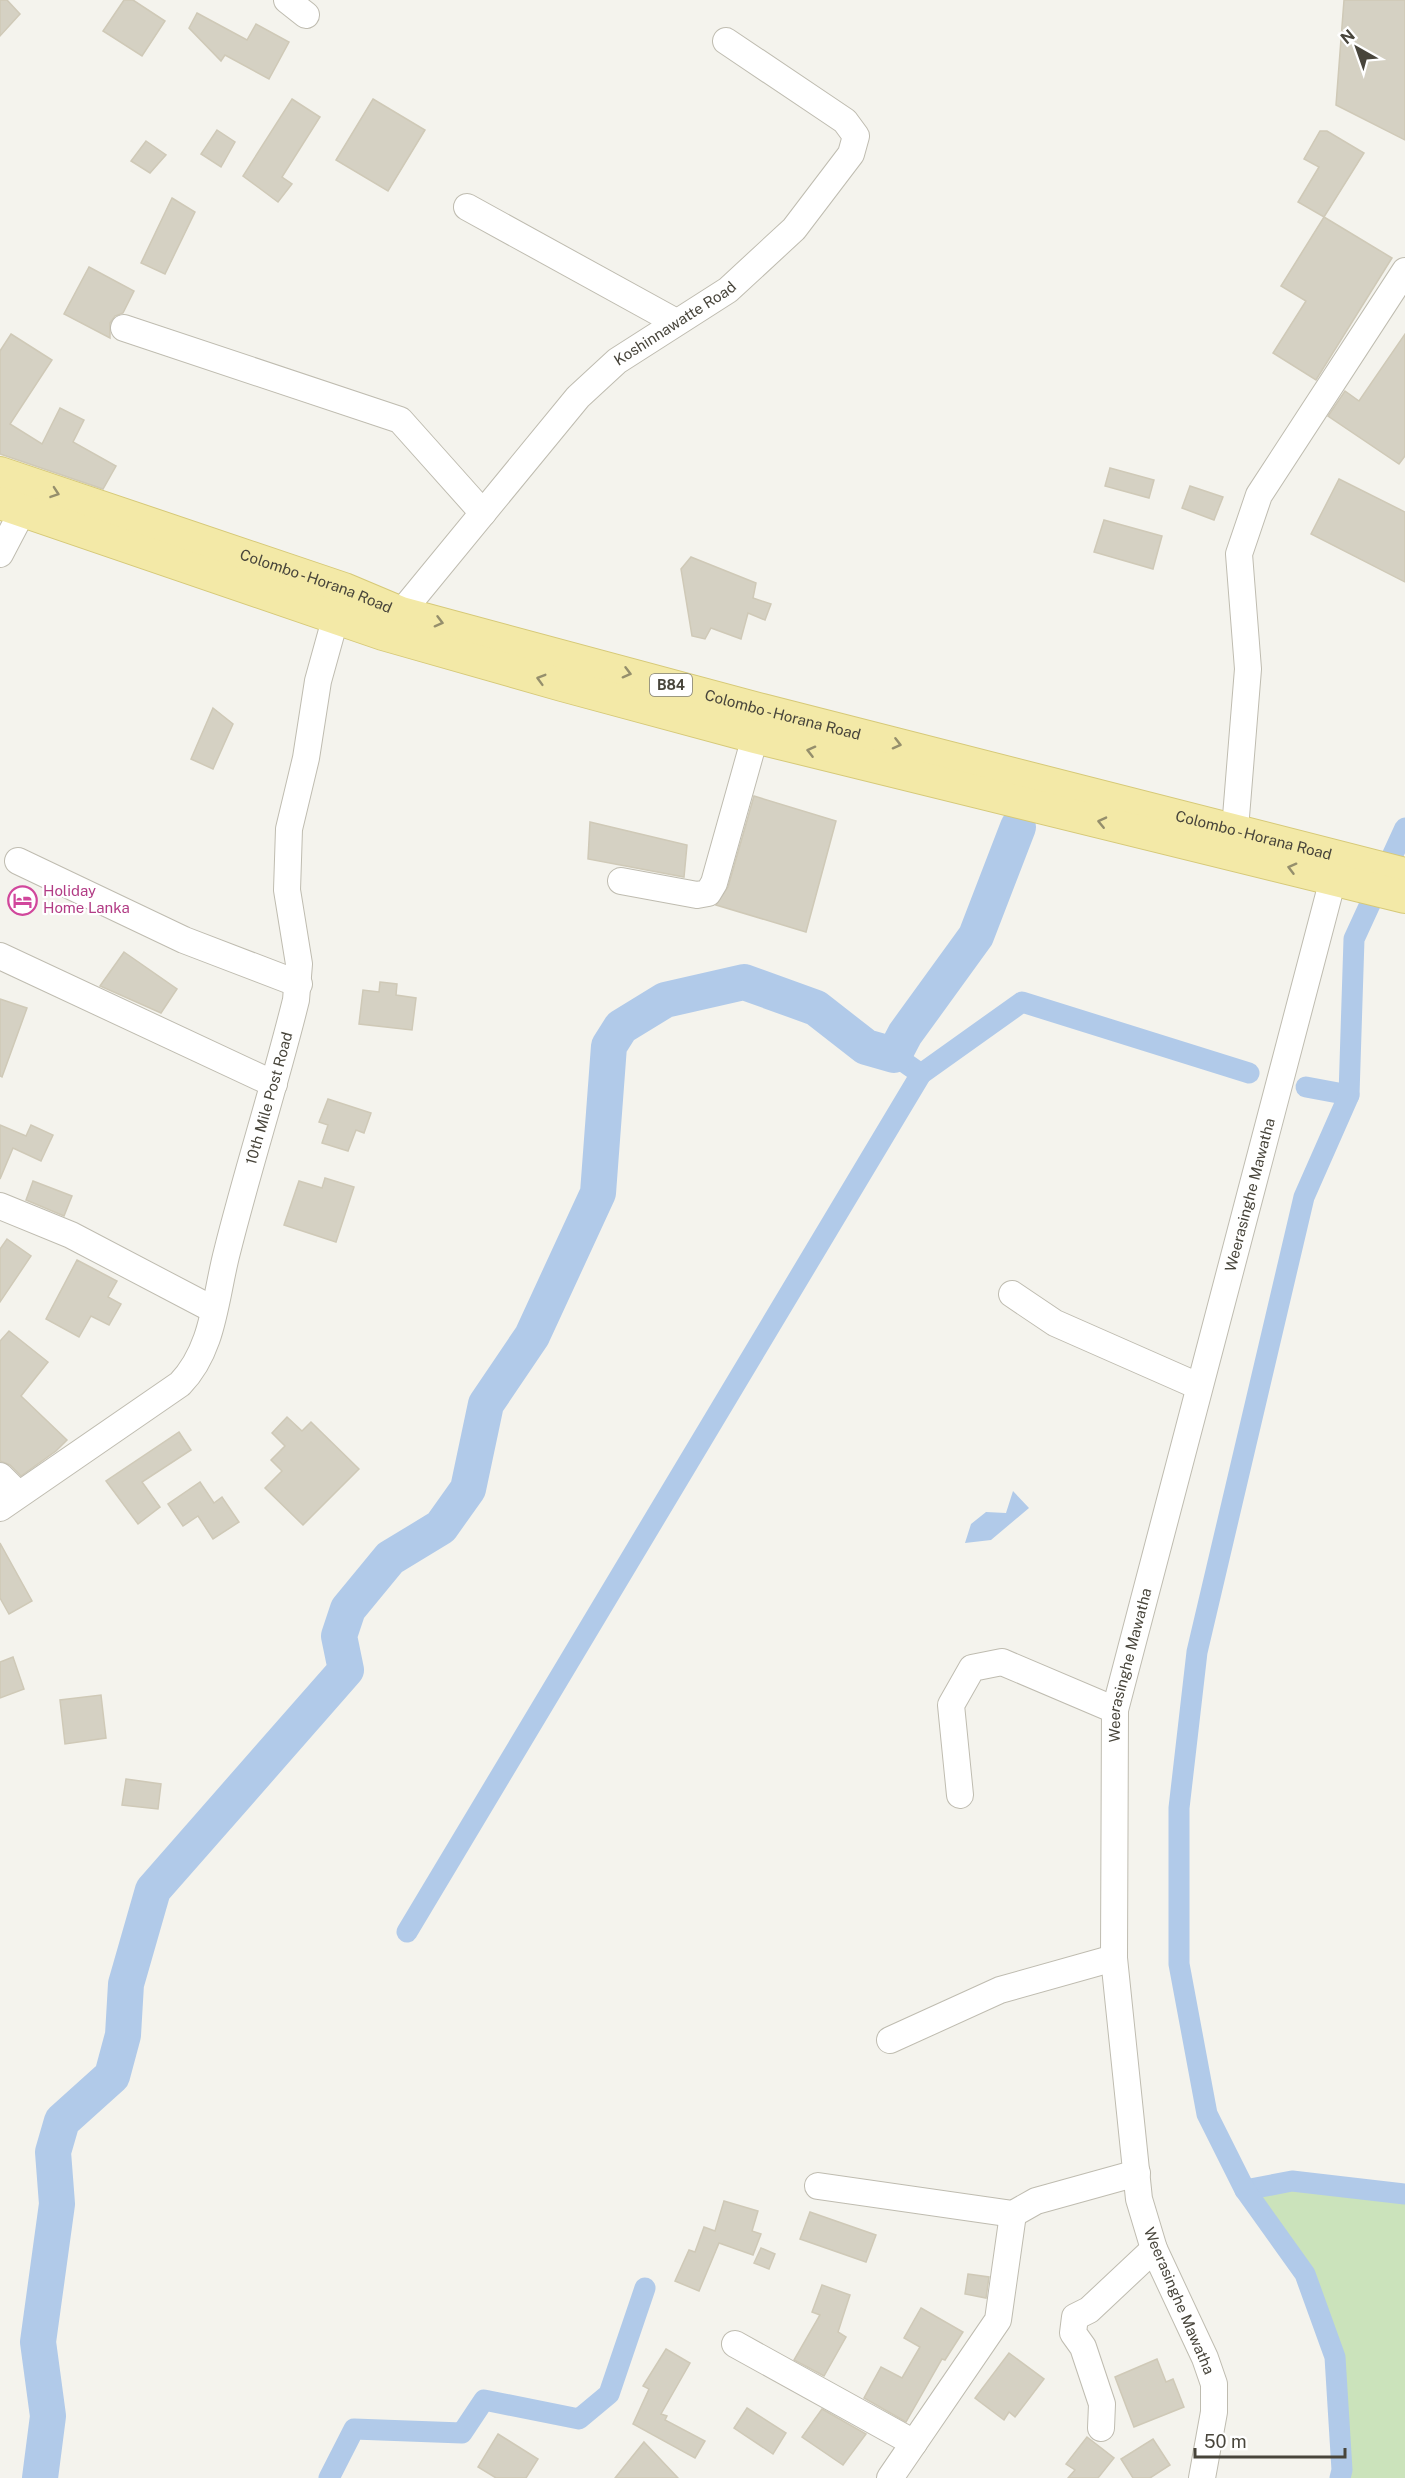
<svg xmlns="http://www.w3.org/2000/svg" width="1405" height="2478" viewBox="0 0 1405 2478" font-family="'Public Sans',sans-serif">
<rect width="100%" height="100%" fill="#f4f3ed"/>
<polygon fill="#cbe3bb" points="1297,2188 1405,2202 1405,2478 1347,2478 1350,2468 1341,2356 1312,2274 1256,2194"/>
<polygon fill="#b1cae9" points="1013,1491 1029,1508 991,1540 965,1543 971,1524 986,1512 1006,1513"/>
<g fill="none" stroke-linecap="round" stroke-linejoin="round">
<g stroke="#b1cae9" stroke-width="21">
<polyline points="921,1074 1022,1002 1249,1073"/>
<polyline points="1306,1087 1349,1095"/>
<polyline points="407,1932 921,1074 894,1055"/>
<polyline points="1245,2190 1292,2181 1405,2194"/>
<polyline points="329,2478 354,2429 462,2433 484,2400 579,2419 609,2394 645,2288"/>
<polyline points="1340,2478 1342,2470 1335,2357 1305,2274 1245,2190 1207,2114 1179,1964 1179,1808 1197,1652 1304,1197 1349,1095 1354,939 1405,828"/>
</g>
<polyline stroke="#b1cae9" stroke-width="36" points="40,2478 48,2416 38,2342 57,2204 53,2152 62,2121 112,2076 123,2035 126,1984 153,1890 346,1670 339,1636 348,1609 390,1558 441,1527 468,1489 486,1404 532,1336 598,1193 609,1046 621,1027 665,1000 744,982 816,1008 866,1047 894,1055 905,1034 976,936 1018,827"/>
</g>
<g fill="#d5d1c3" stroke="#cfc9b7" stroke-width="1.5">
<polygon points="0,0 7,0 20,14 0,36"/>
<polygon points="124,0 133,0 165,21 142,56 103,31"/>
<polygon points="1344,0 1405,0 1405,140 1336,105"/>
<polygon points="197,13 247,40 256,24 289,42 269,79 225,55 221,61 189,28"/>
<polygon points="292,99 320,117 282,177 292,184 278,202 243,176"/>
<polygon points="373,99 425,130 388,191 336,160"/>
<polygon points="217,130 235,142 221,167 201,154"/>
<polygon points="1320,131 1327,131 1364,153 1324,217 1298,202 1319,167 1304,159"/>
<polygon points="146,141 166,155 150,173 131,161"/>
<polygon points="172,198 195,212 165,274 141,263"/>
<polygon points="1324,217 1392,258 1316,380 1273,353 1306,301 1281,286"/>
<polygon points="89,267 134,291 123,313 115,316 110,323 110,338 64,314"/>
<polygon points="11,334 52,360 10,424 42,444 60,408 84,420 73,442 116,466 103,489 0,454 0,351"/>
<polygon points="1405,334 1405,456 1399,464 1328,416 1345,391 1359,401"/>
<polygon points="1110,468 1154,480 1149,498 1105,486"/>
<polygon points="1339,479 1405,512 1405,582 1311,534"/>
<polygon points="1190,486 1223,497 1214,520 1182,508"/>
<polygon points="1104,520 1162,536 1153,569 1094,552"/>
<polygon points="691,557 756,583 753,598 771,604 765,620 748,613 741,639 711,628 705,639 692,636 681,569"/>
<polygon points="213,708 233,724 213,769 191,759"/>
<polygon points="754,796 836,821 806,932 716,905 728,887"/>
<polygon points="590,822 687,845 684,877 588,859"/>
<polygon points="124,952 177,989 161,1013 100,986"/>
<polygon points="380,982 397,984 396,995 416,998 412,1030 359,1024 363,990 379,992"/>
<polygon points="0,999 27,1008 2,1077 0,1076"/>
<polygon points="328,1099 371,1113 364,1133 356,1130 348,1151 322,1143 328,1125 319,1122"/>
<polygon points="0,1125 26,1136 31,1125 53,1135 41,1161 13,1148 0,1179"/>
<polygon points="325,1178 354,1187 336,1242 284,1225 299,1181 322,1188"/>
<polygon points="33,1181 72,1196 64,1216 26,1200"/>
<polygon points="7,1239 31,1256 0,1302 0,1249"/>
<polygon points="77,1260 117,1281 108,1297 121,1304 109,1325 91,1316 79,1337 46,1319"/>
<polygon points="9,1331 48,1362 21,1396 67,1440 56,1451 21,1476 10,1465 0,1461 0,1341"/>
<polygon points="287,1417 302,1431 311,1422 359,1469 303,1525 265,1488 282,1471 271,1460 285,1446 272,1433"/>
<polygon points="179,1432 191,1450 142,1482 160,1507 138,1524 106,1481"/>
<polygon points="200,1482 214,1503 222,1497 239,1522 213,1539 198,1516 183,1526 168,1504"/>
<polygon points="0,1543 32,1601 9,1614 0,1598"/>
<polygon points="13,1657 24,1689 0,1698 0,1662"/>
<polygon points="101,1695 106,1738 65,1744 60,1700"/>
<polygon points="126,1779 161,1784 158,1809 122,1805"/>
<polygon points="724,2201 758,2211 752,2231 761,2234 753,2255 719,2243 699,2291 675,2281 689,2250 695,2252 704,2227 715,2231"/>
<polygon points="810,2212 876,2235 866,2262 800,2239"/>
<polygon points="761,2248 775,2254 769,2269 754,2263"/>
<polygon points="968,2274 989,2277 986,2298 965,2294"/>
<polygon points="822,2285 850,2295 838,2332 846,2337 824,2376 794,2360 820,2315 812,2312"/>
<polygon points="921,2308 963,2332 945,2360 942,2359 906,2422 864,2398 881,2367 902,2378 920,2347 904,2338"/>
<polygon points="666,2349 690,2363 661,2414 667,2416 665,2420 705,2441 695,2458 633,2424 649,2389 643,2386"/>
<polygon points="1009,2353 1044,2379 1015,2417 1009,2412 1004,2420 975,2398"/>
<polygon points="1157,2359 1166,2382 1173,2379 1184,2407 1134,2427 1115,2377"/>
<polygon points="747,2408 786,2433 773,2454 734,2428"/>
<polygon points="822,2409 866,2434 843,2465 802,2437"/>
<polygon points="498,2434 538,2459 526,2478 496,2478 478,2467"/>
<polygon points="1087,2437 1114,2458 1098,2478 1068,2478 1075,2470 1066,2464"/>
<polygon points="1153,2439 1170,2465 1150,2478 1133,2478 1121,2459"/>
<polygon points="644,2442 678,2478 615,2478"/>
</g>
<g fill="none" stroke-linecap="round" stroke-linejoin="round">
<defs>
<g id="minor">
<polyline points="287,0 306,15"/>
<polyline points="467,207 676,322"/>
<polyline points="124,328 400,420 483,513"/>
<polyline points="0,554 22,512"/>
<path id="s1" d="M391,625L578,397L617,361L728,290L794,229L851,154L856,136L845,121L726,41"/>
<polyline points="1231,849 1235,829 1248,669 1239,554 1259,495 1405,271"/>
<polyline points="18,861 184,940 299,984"/>
<polyline points="621,881 697,895 708,893 714,883 755,737"/>
<polyline points="0,956 274,1084"/>
<polyline points="0,1206 71,1235 214,1310"/>
<polyline points="1012,1294 1055,1323 1198,1386"/>
<polyline points="0,1476 18,1494"/>
<path id="s2" d="M0,1508L180,1384C214,1349 215,1298 227,1252C248,1168 275,1085 296,1000L299,964L287,890L289,829L306,758L318,681L341,598"/>
<polyline points="960,1795 951,1705 972,1668 1002,1662 1115,1710"/>
<polyline points="890,2040 1000,1990 1114,1958"/>
<polyline points="818,2186 1013,2214 1036,2201 1137,2173"/>
<polyline points="735,2344 914,2443"/>
<polyline points="1101,2428 1102,2404 1083,2347 1073,2333 1075,2317 1089,2310 1154,2249"/>
<polyline points="890,2478 998,2320 1013,2214"/>
<path id="s3" d="M1202,2478L1214,2412V2384L1205,2358L1154,2249L1139,2199L1114,1958L1115,1710L1333,879V862"/>
</g>
<g id="major">
<path id="s4" d="M0,473L344,589L401,613L762,710L1405,874"/>
<polyline points="0,503 383,634 562,685 755,737 1405,897"/>
</g>
</defs>
<use href="#minor" stroke="#bfbcb0" stroke-width="28"/>
<use href="#major" stroke="#d6c978" stroke-width="34"/>
<use href="#minor" stroke="#fff" stroke-width="26"/>
<use href="#major" stroke="#f3e9a7" stroke-width="32"/>
</g>
<defs><path id="oneway-chevron" d="M-2-3.5L2.5 0L-2 3.5" fill="none" stroke-width="1.6" stroke-linecap="round" stroke-linejoin="round" transform="scale(1.5)"/></defs>
<g stroke="#958f6c">
<use href="#oneway-chevron" transform="translate(55 493) rotate(19)"/>
<use href="#oneway-chevron" transform="translate(439 622) rotate(15)"/>
<use href="#oneway-chevron" transform="translate(627 673) rotate(15)"/>
<use href="#oneway-chevron" transform="translate(541 679) rotate(-164)"/>
<use href="#oneway-chevron" transform="translate(897 744) rotate(14)"/>
<use href="#oneway-chevron" transform="translate(811 751) rotate(-166)"/>
<use href="#oneway-chevron" transform="translate(1102 822) rotate(-167)"/>
<use href="#oneway-chevron" transform="translate(1292 868) rotate(-165)"/>
</g>
<defs>
<symbol id="hotel-ring" viewBox="-11 -11 22 22"><circle r="9.5" fill="#fff" stroke="#d1479c" stroke-width="1.5"/><path d="M-6-4.5h1.5V1H6V5H4.5V3h-9V5H-6ZM-4 0a1.8 1.8 0 1 1 3.6 0ZM.5 0V-2.5h3Q6-2.5 6 0Z" fill="#d1479c"/></symbol>
</defs>
<g fill-rule="evenodd">
<use href="#hotel-ring" x="6" y="884" width="33" height="33"/>
</g>
<g text-anchor="middle" stroke-width="4.5" stroke-linejoin="round" paint-order="stroke">
<rect fill="#fff" stroke="#7f7d76" stroke-width="1.5" x="650" y="674" width="42" height="22" rx="4.5"/>
<g font-size="14" font-weight="bold" fill="#48453b">
<text x="671" y="690">B84</text>
</g>
<g font-size="15" fill="#48453b" stroke="#fff">
<text dy="5" stroke="none"><textPath href="#s1" startOffset="417">Koshinnawatte Road</textPath></text>
<text dy="5" stroke="none"><textPath href="#s4" startOffset="334">Colombo - Horana Road</textPath></text>
<text dy="5" stroke="none"><textPath href="#s4" startOffset="820">Colombo - Horana Road</textPath></text>
<text dy="5" stroke="none"><textPath href="#s4" startOffset="1306">Colombo - Horana Road</textPath></text>
<text dy="5" stroke="none"><textPath href="#s2" startOffset="520">10th Mile Post Road</textPath></text>
<text dy="5" stroke="none"><textPath href="#s3" startOffset="1318">Weerasinghe Mawatha</textPath></text>
<text dy="5" stroke="none"><textPath href="#s3" startOffset="832">Weerasinghe Mawatha</textPath></text>
<text transform="translate(1179 2301) rotate(67)" y="5">Weerasinghe Mawatha</text>
</g>
<g font-size="15" fill="#b23c85" stroke="#fff" text-anchor="start">
<text x="43" y="896">Holiday<tspan x="43" dy="17">Home Lanka</tspan></text>
</g>
</g>
<g transform="translate(1357 48) rotate(320)" stroke="#ffffff" stroke-width="4.5" paint-order="stroke">
<path d="M0-4.5L10 22L0 15L-10 22Z" fill="#48453b"/>
<text y="-9" font-size="16" font-weight="bold" text-anchor="middle" fill="#48453b">N</text>
</g>
<path d="M1195 2448v9h150v-9" fill="none" stroke="#48453b" stroke-width="3"/>
<text x="1204" y="2448" font-size="18" fill="#48453b" stroke="#ffffff" stroke-width="4.5" paint-order="stroke">50 m</text>
</svg>
